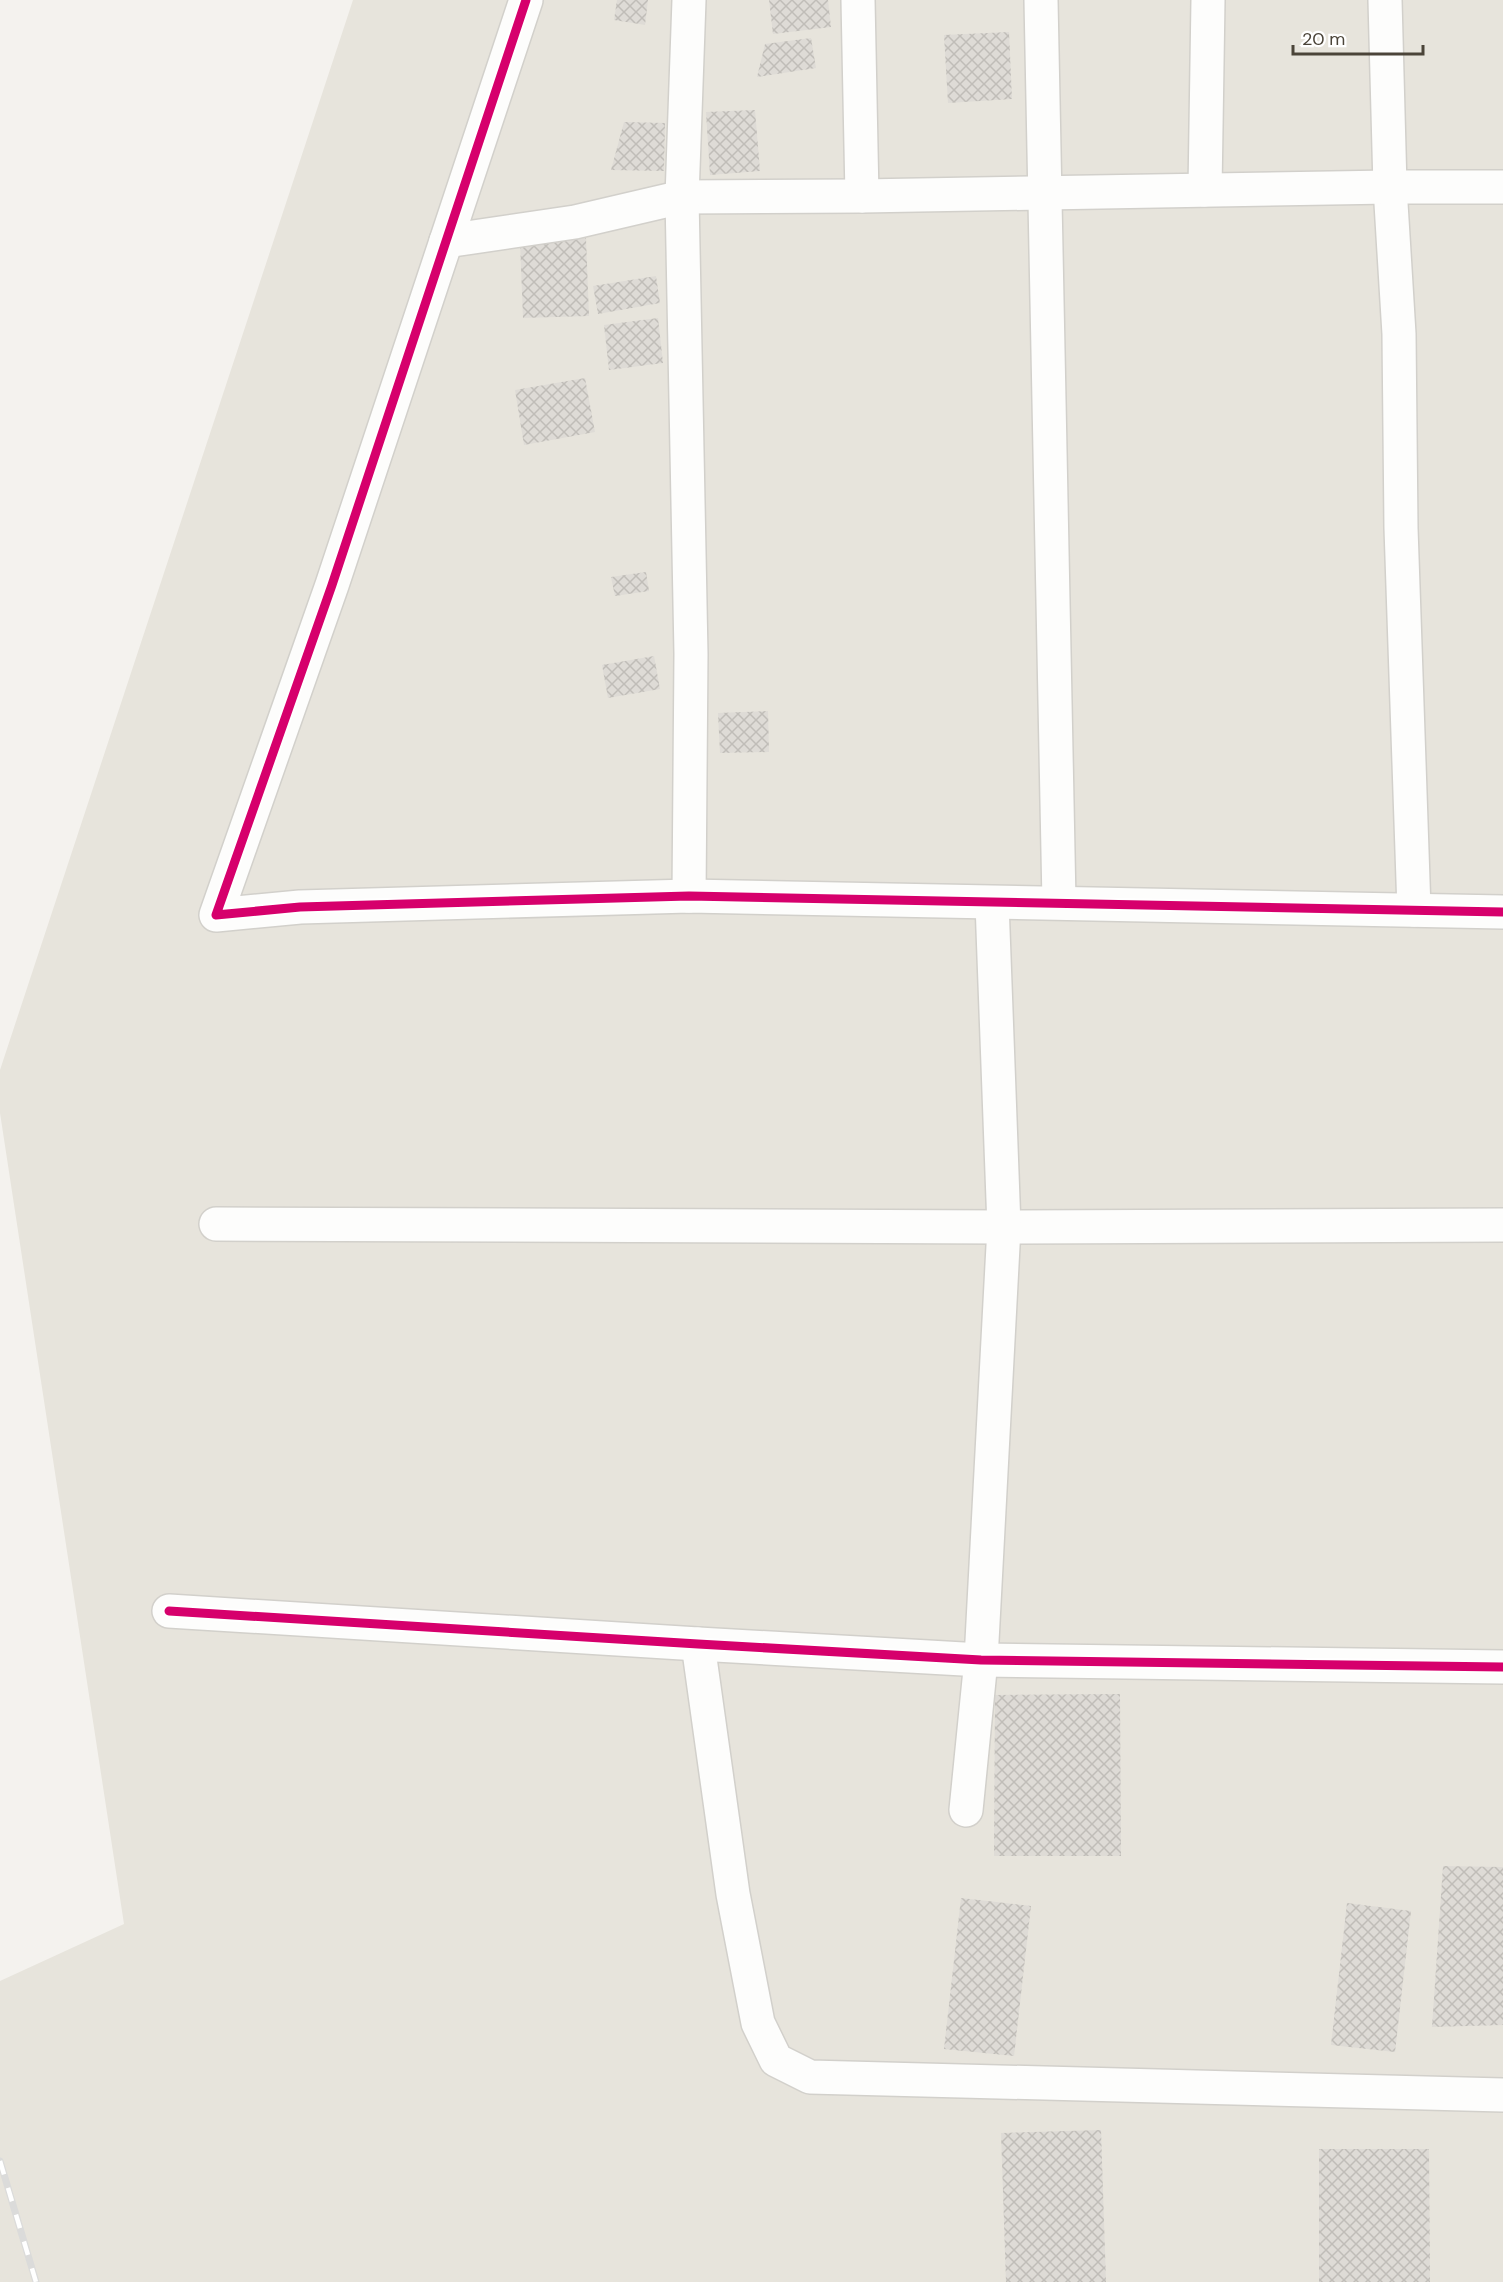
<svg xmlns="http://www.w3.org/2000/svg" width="1503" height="2282" viewBox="0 0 1503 2282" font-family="'DM Sans',sans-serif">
<defs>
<pattern id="building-cross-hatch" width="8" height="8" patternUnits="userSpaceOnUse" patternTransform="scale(1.5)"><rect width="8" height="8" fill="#dedbd6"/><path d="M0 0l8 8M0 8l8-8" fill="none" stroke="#c0bdb8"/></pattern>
</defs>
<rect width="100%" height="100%" fill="#f4f2ee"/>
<polygon fill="#e7e4dc" points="353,0 1503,0 1503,2282 0,2282 0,1981 124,1924 0,1113 0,1070"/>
<g fill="url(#building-cross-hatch)">
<polygon points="617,0 648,0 645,25 614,20"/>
<polygon points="769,0 828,0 831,27 773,34"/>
<polygon points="1009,32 1012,99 948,103 944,35"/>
<polygon points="811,38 816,68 757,77 765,44"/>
<polygon points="755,110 760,171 710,175 706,112"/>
<polygon points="624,122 665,123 664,171 611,170"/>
<polygon points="586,238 589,316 523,318 520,241"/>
<polygon points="656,276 660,303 598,314 593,286"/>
<polygon points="658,318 663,363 609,370 604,325"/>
<polygon points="585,378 595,432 524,445 515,390"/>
<polygon points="646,572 649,591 615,596 611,577"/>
<polygon points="654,656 660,689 608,698 602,665"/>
<polygon points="768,711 769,752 720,753 718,713"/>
<polygon points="1120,1694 1121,1856 994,1856 995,1695"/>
<polygon points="1443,1866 1503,1867 1503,2025 1432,2027"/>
<polygon points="961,1898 1031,1906 1014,2056 944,2049"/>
<polygon points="1347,1903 1411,1911 1395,2052 1331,2045"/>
<polygon points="1101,2130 1106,2282 1006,2282 1001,2133"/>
<polygon points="1319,2149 1429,2149 1430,2282 1319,2282"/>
</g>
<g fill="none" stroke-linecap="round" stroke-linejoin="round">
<defs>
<g id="street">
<polyline points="526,0 332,585 216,915 300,907 689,896 1503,912"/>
<polyline points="858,0 862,196"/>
<polyline points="1041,0 1059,902"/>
<polyline points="1385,0 1390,187 1399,334 1401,528 1414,910"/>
<polyline points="1205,190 1208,0"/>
<polyline points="446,241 575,222 682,197 862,196 1390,187 1503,187"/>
<polyline points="689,896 691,654 682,197 689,0"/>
<polyline points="216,1224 1004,1227 1503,1225"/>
<polyline points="169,1611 698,1644 981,1660 1503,1667"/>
<polyline points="698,1644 733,1894 758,2023 776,2060 810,2077 1503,2095"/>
<polyline points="966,1810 981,1660 1004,1227 992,903"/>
</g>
</defs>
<use href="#street" stroke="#d2d0cb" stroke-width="36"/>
<use href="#street" stroke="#fdfdfc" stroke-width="33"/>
<defs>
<polyline id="rail" points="0,2161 36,2282"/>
</defs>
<use href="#rail" stroke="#dbdbda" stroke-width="7"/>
<use href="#rail" stroke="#fff" stroke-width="4.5" stroke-dasharray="14" stroke-linecap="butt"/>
<defs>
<g id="cycleway">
<polyline points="526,0 332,585 216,915 300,907 689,896 1503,912"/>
<polyline points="169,1611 698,1644 981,1660 1503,1667"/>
</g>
</defs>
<use href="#cycleway" stroke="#fff" stroke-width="13"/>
<use href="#cycleway" stroke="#d6006c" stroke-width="9"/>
</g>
<path d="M1293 45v9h130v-9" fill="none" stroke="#4b4439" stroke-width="3"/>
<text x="1302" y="45" font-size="18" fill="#4b4439" stroke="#ffffff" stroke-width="4.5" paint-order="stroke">20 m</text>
</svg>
